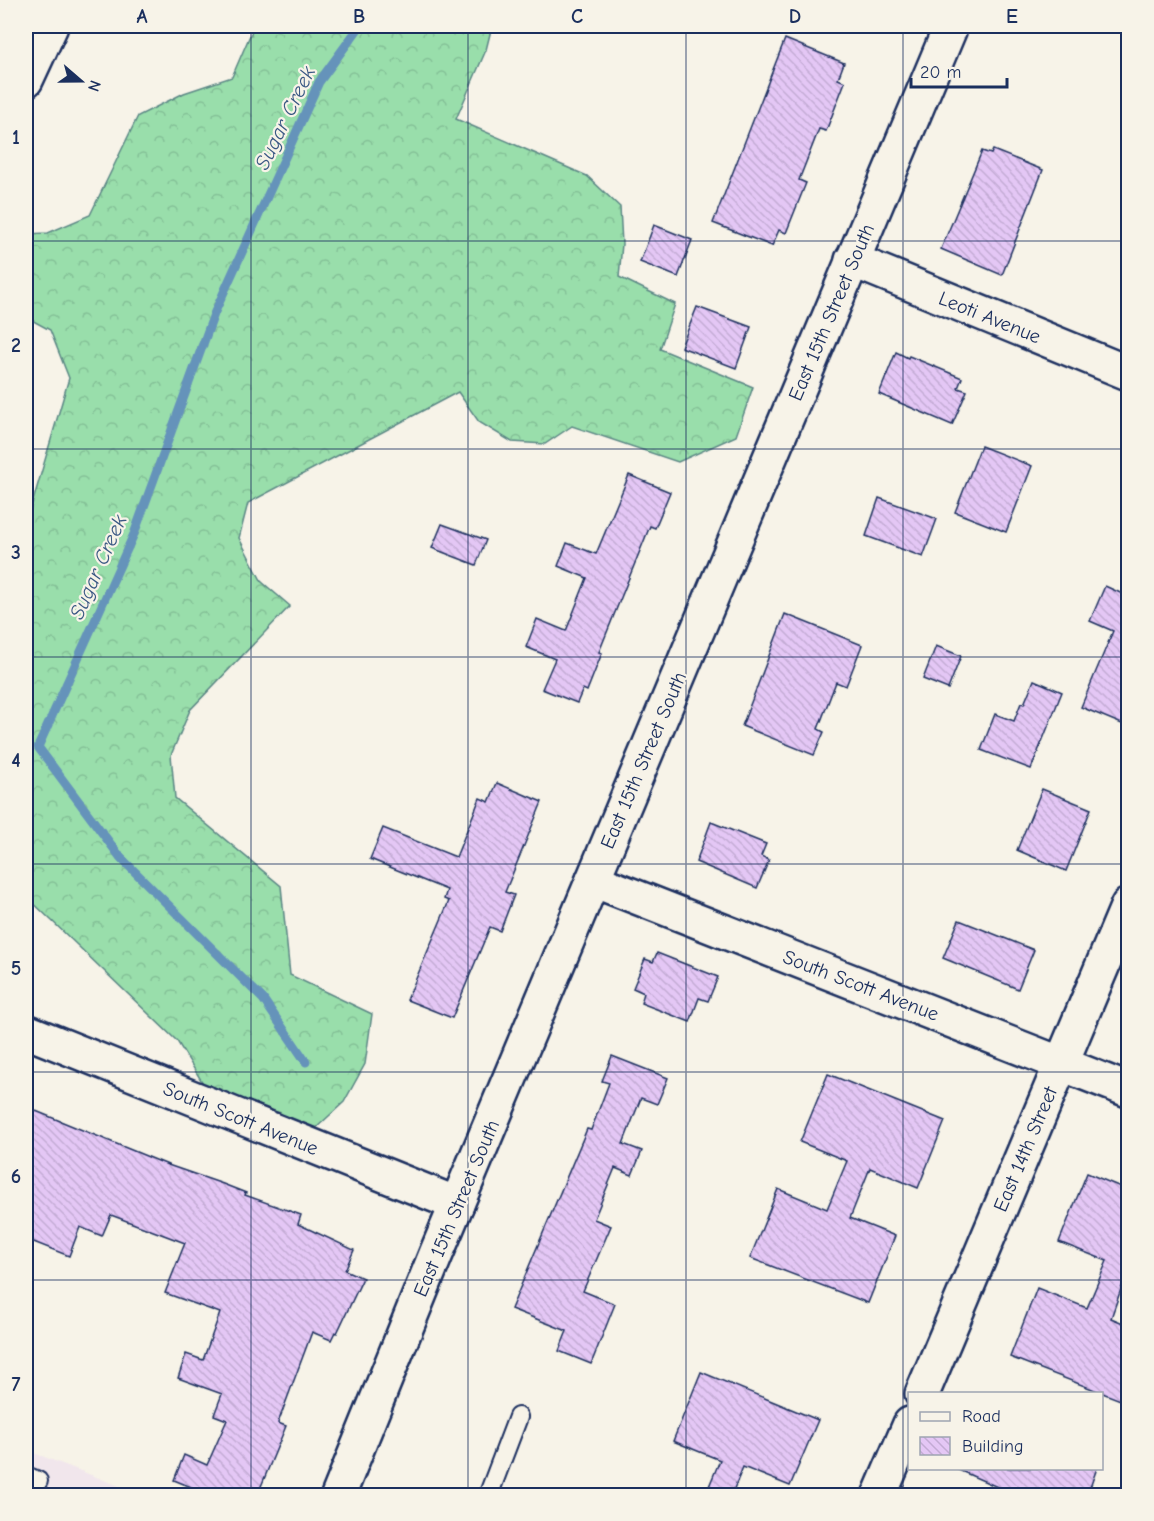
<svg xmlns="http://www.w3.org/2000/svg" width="1154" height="1521" viewBox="0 0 1154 1521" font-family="'Comic Neue',sans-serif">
<defs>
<pattern id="forest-crowns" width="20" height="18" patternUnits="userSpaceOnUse" patternTransform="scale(1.5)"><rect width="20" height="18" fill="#99deab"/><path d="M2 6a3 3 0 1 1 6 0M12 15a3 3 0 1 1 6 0" fill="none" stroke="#83bf96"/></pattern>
<pattern id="building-back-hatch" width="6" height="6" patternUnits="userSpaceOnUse" patternTransform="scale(1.5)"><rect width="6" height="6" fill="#e4c7f5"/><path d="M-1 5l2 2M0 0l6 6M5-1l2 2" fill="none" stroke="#c3abd4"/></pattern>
</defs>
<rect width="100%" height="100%" fill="#f7f3e8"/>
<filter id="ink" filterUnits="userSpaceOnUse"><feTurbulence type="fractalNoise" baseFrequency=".0167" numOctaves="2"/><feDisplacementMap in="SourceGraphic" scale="12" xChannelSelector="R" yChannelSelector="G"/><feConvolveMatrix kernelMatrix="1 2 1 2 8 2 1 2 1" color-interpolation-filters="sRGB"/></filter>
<g filter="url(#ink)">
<polygon fill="#f1e6ec" points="26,1450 143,1495 26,1495"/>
<polygon fill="url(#forest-crowns)" stroke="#5a8684" stroke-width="1.5" points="254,26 492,26 486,50 456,119 587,176 620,207 622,244 619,277 675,304 660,349 753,387 736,436 678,462 572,426 545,444 512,442 479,422 458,392 248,503 239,538 262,582 290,606 190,710 171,755 175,798 281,886 290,975 372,1014 365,1064 344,1102 315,1129 204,1085 177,1041 26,896 26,525 69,378 50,330 26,317 26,234 48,233 90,215 138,116 184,93 232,77"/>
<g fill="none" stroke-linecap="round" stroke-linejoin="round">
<polyline stroke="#6593ba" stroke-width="9" points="306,1062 263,999 121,858 38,747 134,534 214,314 319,82 360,26"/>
</g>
<g fill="url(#building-back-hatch)" stroke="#1b2f5e" stroke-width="1.5">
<polygon points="785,39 844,63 838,79 845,82 826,131 819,129 799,180 806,183 786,233 779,230 772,246 713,223"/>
<polygon points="993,150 1043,170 1002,275 941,249 982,151 991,154"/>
<polygon points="654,225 692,240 678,277 640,262"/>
<polygon points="697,307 751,327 736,368 681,347"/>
<polygon points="896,352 908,358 909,356 962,378 958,388 967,391 952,425 879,394"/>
<polygon points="981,446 1032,466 1006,532 955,512"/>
<polygon points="629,475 670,492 655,528 650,526 599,652 602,653 587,691 583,689 577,703 542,689 555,659 526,647 537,619 566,631 587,578 558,566 567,543 596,554"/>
<polygon points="879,498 937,519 923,557 866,536"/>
<polygon points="442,524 486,540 476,565 432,548"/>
<polygon points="1105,586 1127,596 1128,594 1128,709 1122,724 1081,707 1113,631 1090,621"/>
<polygon points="785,614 862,645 846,686 836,682 818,729 824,732 814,755 742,726"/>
<polygon points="936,646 961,656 948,689 923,679"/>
<polygon points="1034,680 1062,692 1031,769 981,750 995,714 1014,721 1021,703 1024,704"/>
<polygon points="497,783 542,802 505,892 514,895 500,931 490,927 452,1018 407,1000 449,901 444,899 447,890 370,859 383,828 456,857 480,798 489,802"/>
<polygon points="1042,789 1091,809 1066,871 1017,850"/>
<polygon points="711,822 766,844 761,856 769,860 757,888 696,862"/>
<polygon points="959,920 1034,950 1018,989 943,958"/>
<polygon points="657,953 718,977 708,1001 699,998 690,1022 641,1003 644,993 633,988 645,959 653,962"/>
<polygon points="612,1056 668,1078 657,1104 641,1098 623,1144 642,1151 632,1175 615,1168 594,1219 611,1226 583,1291 615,1304 591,1364 559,1351 567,1331 511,1309 587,1129 591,1130 609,1083 602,1081"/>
<polygon points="828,1074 945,1121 918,1188 870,1168 850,1218 895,1236 868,1303 750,1258 778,1189 827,1209 847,1161 800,1142"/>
<polygon points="26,1107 168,1165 223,1184 246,1193 245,1195 301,1215 298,1224 354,1250 345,1270 363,1278 337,1333 335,1332 331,1340 312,1332 278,1423 286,1426 257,1496 213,1496 174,1480 184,1455 207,1465 227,1420 214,1415 222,1394 178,1378 186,1354 203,1360 220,1313 165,1293 185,1243 111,1215 102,1236 80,1227 69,1256 26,1239"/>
<polygon points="1087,1173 1128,1190 1128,1269 1111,1318 1128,1325 1128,1403 1010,1357 1037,1288 1087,1308 1107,1261 1059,1242"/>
<polygon points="701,1372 818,1420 790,1486 743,1467 731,1496 705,1496 720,1460 673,1441"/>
<polygon points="954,1468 1097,1468 1087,1496 1018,1496"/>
</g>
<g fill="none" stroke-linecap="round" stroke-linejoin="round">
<defs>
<g id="service">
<polyline points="26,1476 38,1481"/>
<polyline points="488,1496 518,1417"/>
</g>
<g id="minor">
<polyline points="26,80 51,26"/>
<polyline points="852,260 1128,373"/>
<polyline points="593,880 1128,1090"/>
<polyline points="26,1031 457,1204"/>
<polyline points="922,1394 1128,905"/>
<polyline points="338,1496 436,1254 951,26"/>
<polyline points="879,1496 910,1424"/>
</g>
</defs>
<use href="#service" stroke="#1b2f5e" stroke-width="22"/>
<use href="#minor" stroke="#1b2f5e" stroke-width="38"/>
<use href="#service" stroke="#f7f3e8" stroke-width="18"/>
<use href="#minor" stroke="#f7f3e8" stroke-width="33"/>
</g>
</g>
<path fill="none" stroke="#1b2f5e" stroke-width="1.5" stroke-opacity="0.55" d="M251,26V1496M468,26V1496M686,26V1496M903,26V1496M26,241H1128M26,449H1128M26,657H1128M26,864H1128M26,1072H1128M26,1280H1128"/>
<g text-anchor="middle" stroke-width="4.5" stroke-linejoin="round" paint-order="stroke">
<g font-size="20" fill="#1b2f5e" stroke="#f7f3e8">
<text transform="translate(831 312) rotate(-67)" y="7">East 15th Street South</text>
<text transform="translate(990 317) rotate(22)" y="7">Leoti Avenue</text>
<text transform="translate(643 760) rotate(-67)" y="7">East 15th Street South</text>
<text transform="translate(861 985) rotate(21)" y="7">South Scott Avenue</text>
<text transform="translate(241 1118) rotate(22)" y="7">South Scott Avenue</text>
<text transform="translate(1025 1149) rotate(-67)" y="7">East 14th Street</text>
<text transform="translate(456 1208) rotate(-67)" y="7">East 15th Street South</text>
</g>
<g font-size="21" font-style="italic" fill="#3a5884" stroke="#f7f3e8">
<text transform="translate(285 118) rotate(-64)" y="7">Sugar Creek</text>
<text transform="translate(98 567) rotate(-66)" y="7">Sugar Creek</text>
</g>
</g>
<rect width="1154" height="1521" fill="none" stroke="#f7f3e8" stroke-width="66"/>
<rect x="908" y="1392" width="195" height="78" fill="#f7f3e8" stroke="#9fa5b1" stroke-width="1.5"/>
<rect x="920" y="1412" width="30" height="9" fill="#f7f3e8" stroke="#9fa5b1" stroke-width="1.5"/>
<text x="962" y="1422" font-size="18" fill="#1b2f5e">Road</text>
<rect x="920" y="1437" width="30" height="18" fill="url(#building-back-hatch)" stroke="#9fa5b1" stroke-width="1.5"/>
<text x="962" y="1452" font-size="18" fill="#1b2f5e">Building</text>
<g transform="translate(81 81) rotate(110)" stroke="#f7f3e8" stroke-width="4.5" paint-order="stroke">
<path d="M0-4.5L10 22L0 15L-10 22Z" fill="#1b2f5e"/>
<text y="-9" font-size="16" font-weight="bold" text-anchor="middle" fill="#1b2f5e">N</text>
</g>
<path d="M911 78v9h96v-9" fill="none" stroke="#1b2f5e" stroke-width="3"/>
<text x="920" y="78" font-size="18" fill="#1b2f5e" stroke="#f7f3e8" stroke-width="4.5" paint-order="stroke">20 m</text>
<rect x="33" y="33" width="1088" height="1455" fill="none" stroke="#1b2f5e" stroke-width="2"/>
<g font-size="20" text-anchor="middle" font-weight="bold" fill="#1b2f5e">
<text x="142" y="23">A</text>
<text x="359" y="23">B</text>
<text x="577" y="23">C</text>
<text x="795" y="23">D</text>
<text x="1012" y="23">E</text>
<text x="16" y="144">1</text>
<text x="16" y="352">2</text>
<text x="16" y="559">3</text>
<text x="16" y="767">4</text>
<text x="16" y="975">5</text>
<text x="16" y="1183">6</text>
<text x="16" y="1391">7</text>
</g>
</svg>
